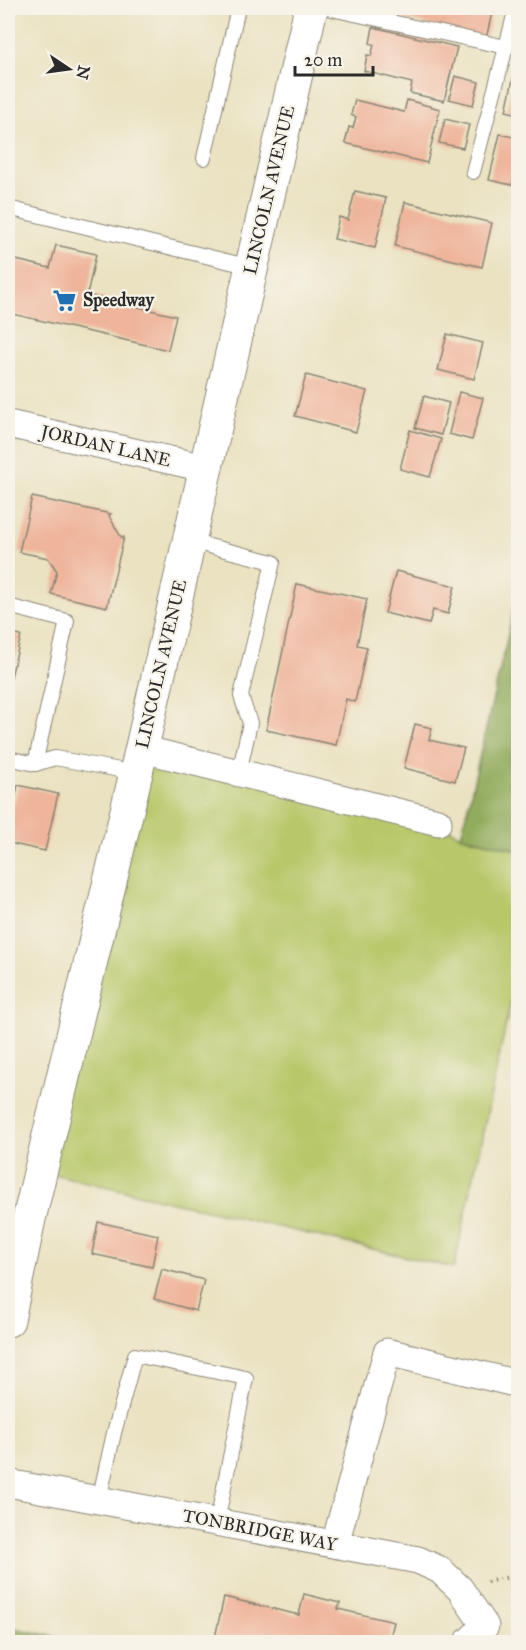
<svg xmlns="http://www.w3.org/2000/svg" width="526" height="1650" viewBox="0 0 526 1650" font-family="'IM FELL Great Primer',serif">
<rect width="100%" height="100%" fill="#f7f3e8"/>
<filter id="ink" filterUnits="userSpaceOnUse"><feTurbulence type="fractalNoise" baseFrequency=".0167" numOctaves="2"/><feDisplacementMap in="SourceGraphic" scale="12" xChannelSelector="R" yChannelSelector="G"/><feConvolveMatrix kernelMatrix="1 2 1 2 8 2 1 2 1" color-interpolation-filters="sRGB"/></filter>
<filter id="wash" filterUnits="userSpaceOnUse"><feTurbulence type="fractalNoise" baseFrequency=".008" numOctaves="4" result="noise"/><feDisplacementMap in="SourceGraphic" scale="24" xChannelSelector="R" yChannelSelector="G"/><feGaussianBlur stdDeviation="1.35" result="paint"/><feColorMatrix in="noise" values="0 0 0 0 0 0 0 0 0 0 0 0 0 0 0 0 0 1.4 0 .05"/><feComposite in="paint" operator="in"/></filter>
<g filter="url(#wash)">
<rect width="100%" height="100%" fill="#eae2c1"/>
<polygon fill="#b8c769" stroke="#72794a" stroke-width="1.5" points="142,749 438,822 461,836 518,850 518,968 454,1268 40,1171"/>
<g fill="#92ac5d" stroke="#5e6c44" stroke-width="1.5">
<polygon points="518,592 518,850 461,836"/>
<polygon points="8,1627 81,1642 8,1642"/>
</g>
<g id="blocks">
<g fill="#efb59b">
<polygon points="384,8 493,8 486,39 383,14"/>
<polygon points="373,27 457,47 444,101 410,93 412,83 364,71 367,55 371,56 374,45 370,43"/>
<polygon points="516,65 518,66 518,114 506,111"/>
<polygon points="455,76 479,82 473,105 449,99"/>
<polygon points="355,100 404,112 407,100 440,109 427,163 345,143 349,127 353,128 356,117 351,115"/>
<polygon points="445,119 469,125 463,148 439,143"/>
<polygon points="500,134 518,138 518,158 512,185 489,180"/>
<polygon points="355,191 386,198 375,248 334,239 339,217 348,220"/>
<polygon points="405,202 492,223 482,267 395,246"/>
<polygon points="56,245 96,254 87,295 176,316 168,350 8,313 8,258 50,268"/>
<polygon points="447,334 483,343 474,379 438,370"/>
<polygon points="306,375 367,391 356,432 295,416"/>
<polygon points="459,392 483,398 472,440 449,434"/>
<polygon points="424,396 449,403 441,435 415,428"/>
<polygon points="410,430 441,439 430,477 400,469"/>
<polygon points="32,497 111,514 109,516 121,537 124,537 107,607 51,594 57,571 48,558 19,552"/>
<polygon points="396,571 455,586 448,614 433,610 429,624 385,613"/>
<polygon points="297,584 367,599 357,645 367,647 355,702 346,699 336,745 266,730"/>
<polygon points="8,633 21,636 8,689"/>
<polygon points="415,724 432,728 429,740 464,748 455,781 404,768"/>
<polygon points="18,785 58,794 45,851 8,843 8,830"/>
<polygon points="98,1222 158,1235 152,1267 92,1254"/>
<polygon points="162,1269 204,1280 196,1311 154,1299"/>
<polygon points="304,1594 340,1603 338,1609 394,1622 389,1642 214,1642 224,1597 299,1615"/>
</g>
</g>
</g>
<g filter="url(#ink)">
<use href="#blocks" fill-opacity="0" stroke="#8a8676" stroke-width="1.5"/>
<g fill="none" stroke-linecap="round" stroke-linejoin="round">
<defs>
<g id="lane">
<polyline points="327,8 506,47 516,8"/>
<polyline points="204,158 238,8"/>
<polyline points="473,172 506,47"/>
<polyline points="8,208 251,267"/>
<polyline points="189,541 273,562 241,696 250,723 239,773"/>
<polyline points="8,606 67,621 35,764"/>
<polyline points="8,758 35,764 55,758 136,773"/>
<polyline points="99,1500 114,1433 135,1355 246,1378 217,1522"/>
</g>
<g id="street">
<polyline points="8,424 205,468"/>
<polyline points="142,749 438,822"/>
<polyline points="8,1483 418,1560 440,1570 460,1589 485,1626 468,1642"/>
<polyline points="335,1544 387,1352 518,1384"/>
</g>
<polyline id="secondary" points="8,1320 29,1219 136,773 311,8"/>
</defs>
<use href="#lane" stroke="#8a8676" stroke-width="16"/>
<use href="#street" stroke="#8a8676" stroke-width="29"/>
<use href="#secondary" stroke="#8a8676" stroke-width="35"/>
<polyline stroke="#8a8676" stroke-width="4" stroke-dasharray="1.5 4.5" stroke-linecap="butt" points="487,1582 518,1575"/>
<use href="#lane" stroke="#fff" stroke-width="14"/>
<use href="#street" stroke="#fff" stroke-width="27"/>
<use href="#secondary" stroke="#fff" stroke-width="33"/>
</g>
</g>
<defs>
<symbol id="supermarket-bare" viewBox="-9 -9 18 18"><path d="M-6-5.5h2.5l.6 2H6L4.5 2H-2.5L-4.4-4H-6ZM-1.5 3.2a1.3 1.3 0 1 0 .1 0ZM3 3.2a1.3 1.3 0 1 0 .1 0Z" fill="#1f6fb2" stroke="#f7f3e8" stroke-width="2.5" paint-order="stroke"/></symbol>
</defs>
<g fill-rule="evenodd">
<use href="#supermarket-bare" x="48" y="284" width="33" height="33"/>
</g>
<g text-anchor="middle" stroke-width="4.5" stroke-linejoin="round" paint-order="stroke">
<g font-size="18" fill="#2b2b2b" stroke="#f7f3e8">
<text transform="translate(269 190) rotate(-77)" y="6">LINCOLN AVENUE</text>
<text transform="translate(106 446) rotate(13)" y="6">JORDAN LANE</text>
<text transform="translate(161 664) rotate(-77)" y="6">LINCOLN AVENUE</text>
<text transform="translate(260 1530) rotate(11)" y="6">TONBRIDGE WAY</text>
</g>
<g font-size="18" font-weight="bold" fill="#2b2b2b" stroke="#f7f3e8" text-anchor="start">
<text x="83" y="306">Speedway</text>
</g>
</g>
<rect width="526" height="1650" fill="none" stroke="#f7f3e8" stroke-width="30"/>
<g transform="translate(69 69) rotate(103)" stroke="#f7f3e8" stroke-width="4.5" paint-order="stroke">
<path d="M0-4.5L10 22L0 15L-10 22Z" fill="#2b2b2b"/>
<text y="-9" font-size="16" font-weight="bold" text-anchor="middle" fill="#2b2b2b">N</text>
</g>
<path d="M295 66v9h78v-9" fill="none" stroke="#2b2b2b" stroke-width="3"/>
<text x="304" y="66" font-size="18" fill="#2b2b2b" stroke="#f7f3e8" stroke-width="4.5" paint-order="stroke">20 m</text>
</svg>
